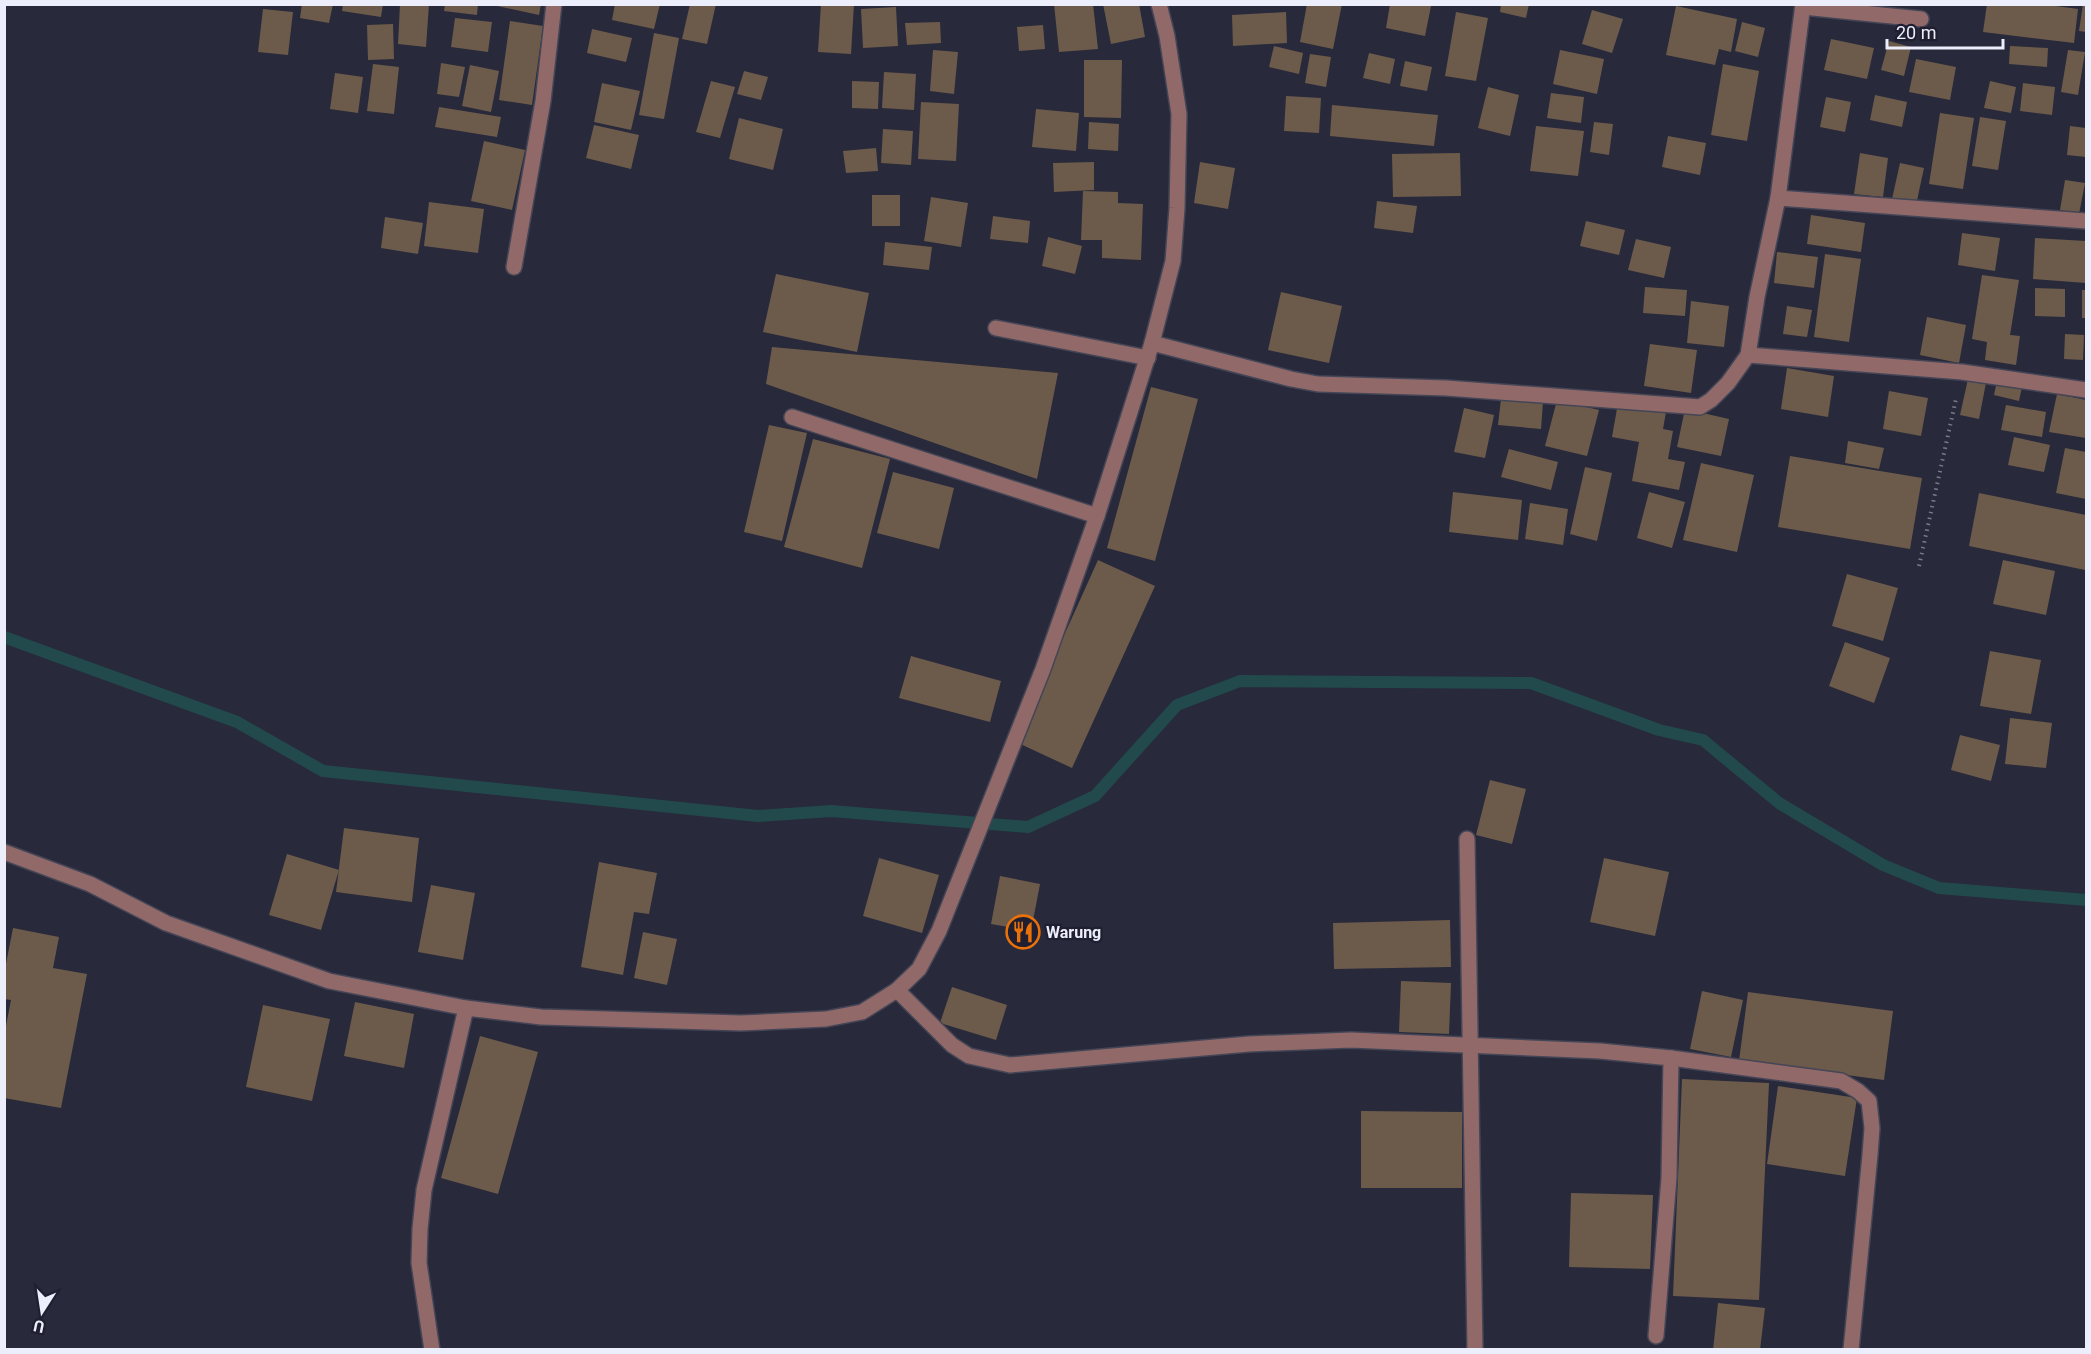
<svg xmlns="http://www.w3.org/2000/svg" width="2091" height="1354" viewBox="0 0 2091 1354" font-family="Roboto,sans-serif">
<rect width="100%" height="100%" fill="#28293b"/>
<g fill="none" stroke-linecap="round" stroke-linejoin="round">
<polyline stroke="#224a4c" stroke-width="12" points="4,637 237,722 323,771 758,816 831,811 1028,827 1095,796 1177,705 1240,681 1531,683 1659,730 1703,740 1779,803 1883,865 1939,888 2086,900"/>
</g>
<g fill="#6c5b4b">
<polygon points="302,4 333,4 329,23 300,18"/>
<polygon points="343,4 383,4 381,17 342,11"/>
<polygon points="400,4 429,4 426,47 398,44"/>
<polygon points="445,4 478,4 477,15 444,11"/>
<polygon points="488,4 541,4 539,15"/>
<polygon points="615,4 660,4 654,29 612,20"/>
<polygon points="690,4 716,4 707,44 682,39"/>
<polygon points="821,4 854,4 851,54 818,52"/>
<polygon points="1054,4 1093,4 1098,49 1059,52"/>
<polygon points="1103,4 1139,4 1145,37 1111,44"/>
<polygon points="1307,4 1342,4 1333,49 1300,42"/>
<polygon points="1390,4 1431,6 1425,36 1386,28"/>
<polygon points="1501,4 1529,4 1526,18 1500,12"/>
<polygon points="1987,4 2041,4 2078,9 2074,43 1983,32"/>
<polygon points="2083,4 2086,4 2086,32 2079,31"/>
<polygon points="1676,6 1737,19 1731,52 1719,49 1715,65 1666,55"/>
<polygon points="896,7 898,46 863,48 861,9"/>
<polygon points="263,9 293,12 288,55 258,52"/>
<polygon points="1592,10 1623,19 1612,53 1582,44"/>
<polygon points="1286,12 1287,43 1233,46 1232,15"/>
<polygon points="1456,12 1488,18 1476,81 1445,76"/>
<polygon points="455,18 492,22 488,52 451,47"/>
<polygon points="510,21 543,26 532,105 499,100"/>
<polygon points="940,22 941,43 907,45 905,23"/>
<polygon points="1742,22 1765,28 1758,57 1735,51"/>
<polygon points="393,24 394,59 368,60 367,25"/>
<polygon points="1043,25 1045,49 1019,51 1017,27"/>
<polygon points="592,29 632,38 626,62 587,53"/>
<polygon points="654,33 679,38 664,119 639,115"/>
<polygon points="1831,39 1874,48 1867,79 1824,70"/>
<polygon points="1889,41 1911,47 1904,76 1881,70"/>
<polygon points="1274,46 1303,53 1299,74 1269,67"/>
<polygon points="2010,46 2048,48 2047,67 2009,64"/>
<polygon points="933,50 958,52 954,94 930,91"/>
<polygon points="1560,50 1604,59 1597,94 1553,84"/>
<polygon points="2068,50 2085,52 2078,95 2061,92"/>
<polygon points="1369,53 1395,59 1390,84 1363,78"/>
<polygon points="1310,54 1331,57 1326,87 1305,83"/>
<polygon points="1916,59 1956,67 1950,100 1909,92"/>
<polygon points="1084,60 1122,60 1121,118 1084,117"/>
<polygon points="1405,61 1432,67 1427,91 1400,86"/>
<polygon points="441,63 465,67 459,97 437,94"/>
<polygon points="373,64 399,67 394,114 367,111"/>
<polygon points="1723,64 1759,71 1747,141 1711,135"/>
<polygon points="470,65 499,71 491,112 462,106"/>
<polygon points="744,71 768,77 761,100 737,94"/>
<polygon points="884,72 916,74 914,110 882,108"/>
<polygon points="335,73 363,77 358,113 330,109"/>
<polygon points="711,81 735,87 720,138 696,132"/>
<polygon points="852,81 879,82 878,109 852,108"/>
<polygon points="1990,81 2016,87 2011,113 1984,108"/>
<polygon points="602,83 640,91 631,130 594,122"/>
<polygon points="2023,83 2055,87 2052,115 2020,111"/>
<polygon points="1488,87 1519,95 1510,136 1478,128"/>
<polygon points="1551,93 1584,97 1581,123 1547,118"/>
<polygon points="1875,95 1907,102 1902,127 1870,120"/>
<polygon points="1286,96 1321,98 1319,133 1284,131"/>
<polygon points="1826,97 1851,102 1845,132 1820,127"/>
<polygon points="921,102 959,104 956,161 918,159"/>
<polygon points="1332,105 1438,115 1434,146 1330,136"/>
<polygon points="439,107 501,117 497,137 435,127"/>
<polygon points="1036,109 1079,113 1076,151 1032,147"/>
<polygon points="1940,113 1974,118 1963,189 1929,184"/>
<polygon points="1980,117 2006,121 1998,170 1972,166"/>
<polygon points="739,118 783,129 773,170 729,159"/>
<polygon points="1089,122 1119,124 1118,151 1088,149"/>
<polygon points="1594,122 1613,124 1609,155 1590,152"/>
<polygon points="594,125 639,135 631,169 586,158"/>
<polygon points="1536,126 1584,131 1578,176 1530,171"/>
<polygon points="2070,126 2086,128 2086,157 2067,155"/>
<polygon points="883,129 913,131 911,165 881,163"/>
<polygon points="1668,136 1706,143 1700,175 1662,167"/>
<polygon points="484,141 525,150 512,210 471,201"/>
<polygon points="876,148 878,171 846,173 843,151"/>
<polygon points="1460,153 1461,196 1393,197 1392,154"/>
<polygon points="1860,153 1888,158 1883,197 1854,194"/>
<polygon points="1094,162 1094,190 1054,192 1053,163"/>
<polygon points="1200,162 1235,168 1228,209 1194,203"/>
<polygon points="1900,163 1924,168 1916,205 1892,199"/>
<polygon points="2065,180 2085,183 2079,214 2060,210"/>
<polygon points="1083,191 1118,192 1118,203 1143,204 1141,260 1102,258 1102,240 1081,240"/>
<rect x="872" y="195" width="28" height="31"/>
<polygon points="931,197 968,203 961,247 924,241"/>
<polygon points="1377,201 1417,206 1413,233 1374,228"/>
<polygon points="429,202 484,209 478,253 424,246"/>
<polygon points="1811,215 1865,223 1861,252 1807,244"/>
<polygon points="993,216 1030,221 1028,243 990,239"/>
<polygon points="385,217 423,223 418,254 381,248"/>
<polygon points="1586,221 1625,230 1619,255 1580,246"/>
<polygon points="1962,233 2000,238 1995,271 1958,265"/>
<polygon points="1048,237 1082,246 1075,274 1042,266"/>
<polygon points="2035,238 2086,241 2086,283 2033,279"/>
<polygon points="1636,239 1671,247 1664,278 1628,270"/>
<polygon points="885,242 932,247 929,270 883,265"/>
<polygon points="1777,252 1818,257 1814,288 1774,283"/>
<polygon points="1825,254 1861,259 1849,342 1814,337"/>
<polygon points="776,274 869,293 857,352 763,332"/>
<polygon points="1982,275 2019,280 2010,335 2020,336 2016,365 1985,360 1987,342 1972,339"/>
<polygon points="1645,287 1687,290 1685,316 1643,313"/>
<polygon points="2035,288 2065,289 2065,317 2035,316"/>
<rect x="2082" y="290" width="4" height="28"/>
<polygon points="1281,292 1342,306 1329,363 1268,350"/>
<polygon points="1691,301 1729,306 1724,347 1687,343"/>
<polygon points="1787,306 1812,310 1807,337 1783,334"/>
<polygon points="1927,317 1966,325 1959,363 1920,355"/>
<polygon points="2065,334 2084,335 2083,360 2064,359"/>
<polygon points="1650,344 1697,350 1691,393 1644,386"/>
<polygon points="772,347 1058,373 1037,479 766,384"/>
<polygon points="1787,368 1834,376 1828,417 1781,409"/>
<polygon points="1968,379 1986,383 1979,419 1960,415"/>
<polygon points="1997,381 2022,387 2019,401 1994,395"/>
<polygon points="1151,387 1198,399 1155,561 1107,548"/>
<polygon points="1889,391 1928,398 1921,436 1883,429"/>
<polygon points="2057,394 2086,400 2086,438 2049,432"/>
<polygon points="1501,399 1543,402 1541,429 1498,425"/>
<polygon points="1557,400 1599,410 1587,456 1545,446"/>
<polygon points="1618,403 1666,412 1663,429 1673,431 1668,459 1685,462 1679,490 1632,481 1639,442 1612,437"/>
<polygon points="2006,405 2046,412 2042,437 2001,430"/>
<polygon points="1464,408 1494,415 1485,458 1454,452"/>
<polygon points="1685,409 1729,419 1721,456 1677,447"/>
<polygon points="769,425 807,433 782,541 744,532"/>
<polygon points="2014,437 2050,445 2044,472 2008,465"/>
<polygon points="813,439 890,459 862,568 784,547"/>
<polygon points="1848,441 1884,448 1879,469 1845,463"/>
<polygon points="2065,448 2086,452 2086,499 2056,493"/>
<polygon points="1509,449 1558,462 1551,490 1501,477"/>
<polygon points="1790,456 1922,478 1910,549 1778,527"/>
<polygon points="1701,463 1754,475 1737,552 1683,540"/>
<polygon points="1585,467 1612,473 1597,541 1570,534"/>
<polygon points="893,472 954,488 939,549 877,533"/>
<polygon points="1453,492 1522,500 1518,540 1449,532"/>
<polygon points="1649,492 1685,502 1672,548 1637,538"/>
<polygon points="1979,493 2086,515 2085,570 1969,546"/>
<polygon points="1530,503 1568,509 1563,545 1525,539"/>
<polygon points="1098,560 1155,586 1072,768 1016,742"/>
<polygon points="2003,560 2055,571 2046,615 1993,604"/>
<polygon points="1847,574 1898,588 1883,641 1832,626"/>
<polygon points="1845,642 1890,658 1874,703 1829,686"/>
<polygon points="1990,651 2041,660 2031,714 1980,706"/>
<polygon points="911,656 1001,681 990,722 899,698"/>
<polygon points="2010,718 2052,723 2046,768 2005,764"/>
<polygon points="1960,735 2000,745 1991,781 1951,770"/>
<polygon points="1490,780 1526,789 1512,844 1476,835"/>
<polygon points="344,828 419,838 412,902 336,892"/>
<polygon points="287,854 339,870 321,930 269,915"/>
<polygon points="879,858 939,875 922,933 863,916"/>
<polygon points="1604,858 1669,872 1655,936 1590,922"/>
<polygon points="599,862 657,873 649,914 634,912 623,975 581,967"/>
<polygon points="1000,876 1040,884 1031,931 991,924"/>
<polygon points="431,885 475,893 463,960 418,952"/>
<polygon points="1450,920 1451,967 1334,969 1333,923"/>
<polygon points="13,928 59,937 53,968 87,974 61,1108 4,1098 4,1036 11,1000 4,999 4,974"/>
<polygon points="643,932 677,939 667,985 634,978"/>
<polygon points="1401,981 1451,983 1449,1034 1399,1032"/>
<polygon points="952,987 1007,1005 996,1040 940,1023"/>
<polygon points="1702,991 1743,1000 1731,1057 1690,1049"/>
<polygon points="1748,992 1893,1011 1884,1080 1739,1061"/>
<polygon points="355,1002 414,1014 404,1068 344,1056"/>
<polygon points="263,1005 330,1019 312,1101 246,1087"/>
<polygon points="480,1036 538,1052 498,1194 441,1178"/>
<polygon points="1682,1079 1769,1083 1759,1300 1673,1296"/>
<polygon points="1778,1086 1857,1098 1845,1176 1767,1164"/>
<polygon points="1361,1111 1462,1112 1462,1188 1361,1188"/>
<polygon points="1571,1193 1653,1195 1650,1269 1569,1267"/>
<polygon points="1718,1303 1765,1308 1760,1350 1713,1350"/>
</g>
<g fill="none" stroke-linecap="round" stroke-linejoin="round">
<defs>
<g id="minor">
<polyline points="1803,7 1921,19"/>
<polyline points="1778,198 2086,221"/>
<polyline points="514,267 543,101 554,4"/>
<polyline points="996,328 1148,358"/>
<polyline points="1152,343 1291,379 1318,384 1446,388 1700,407 1711,400 1728,383 1748,355 1757,297 1778,198 1803,4"/>
<polyline points="1748,355 1962,372 2086,390"/>
<polyline points="792,417 1097,516"/>
<polyline points="1467,839 1475,1350"/>
<polyline points="4,852 90,884 166,923 329,981 466,1008 541,1017 741,1023 826,1019 862,1012 897,990 919,969 939,931 1043,669 1097,516 1152,343 1173,261 1177,208 1179,114 1167,36 1159,4"/>
<polyline points="897,990 952,1045 969,1056 1010,1065 1249,1044 1351,1040 1600,1051 1671,1058 1669,1178 1656,1336"/>
<polyline points="1671,1058 1841,1081 1858,1091 1869,1101 1872,1128 1870,1155 1851,1350"/>
<polyline points="432,1350 419,1263 420,1229 424,1190 466,1008"/>
</g>
</defs>
<use href="#minor" stroke="#444556" stroke-width="18"/>
<polyline stroke="#787989" stroke-width="4" stroke-dasharray="1.5 4.5" stroke-linecap="butt" points="1919,566 1956,399"/>
<use href="#minor" stroke="#906968" stroke-width="15"/>
</g>
<defs>
<symbol id="restaurant-ring" viewBox="-11 -11 22 22"><circle r="9.5" fill="#1f1f31" stroke="#e8710a" stroke-width="1.5"/><path d="M-5-6h1v4h1v-4h1v4h1v-4h1v5L-1.5 .5V6h-2V.5L-5-1ZM5-6V6H3V1.5H1.5Q1.5-4 5-6Z" fill="#e8710a"/></symbol>
</defs>
<g fill-rule="evenodd">
<use href="#restaurant-ring" x="1004" y="913" width="38" height="38"/>
</g>
<g text-anchor="middle" stroke-width="4.5" stroke-linejoin="round" paint-order="stroke">
<g font-size="16" font-weight="bold" fill="#edeefb" stroke="#1f1f31" text-anchor="start">
<text x="1046" y="938">Warung</text>
</g>
</g>
<rect width="2091" height="1354" fill="none" stroke="#edeefb" stroke-width="12"/>
<g transform="translate(42 1312) rotate(192)" stroke="#1f1f31" stroke-width="4.5" paint-order="stroke">
<path d="M0-4.5L10 22L0 15L-10 22Z" fill="#edeefb"/>
<text y="-9" font-size="16" font-weight="bold" text-anchor="middle" fill="#edeefb">U</text>
</g>
<path d="M1887 39v9h116v-9" fill="none" stroke="#edeefb" stroke-width="3"/>
<text x="1896" y="39" font-size="18" fill="#edeefb" stroke="#1f1f31" stroke-width="4.5" paint-order="stroke">20 m</text>
</svg>
